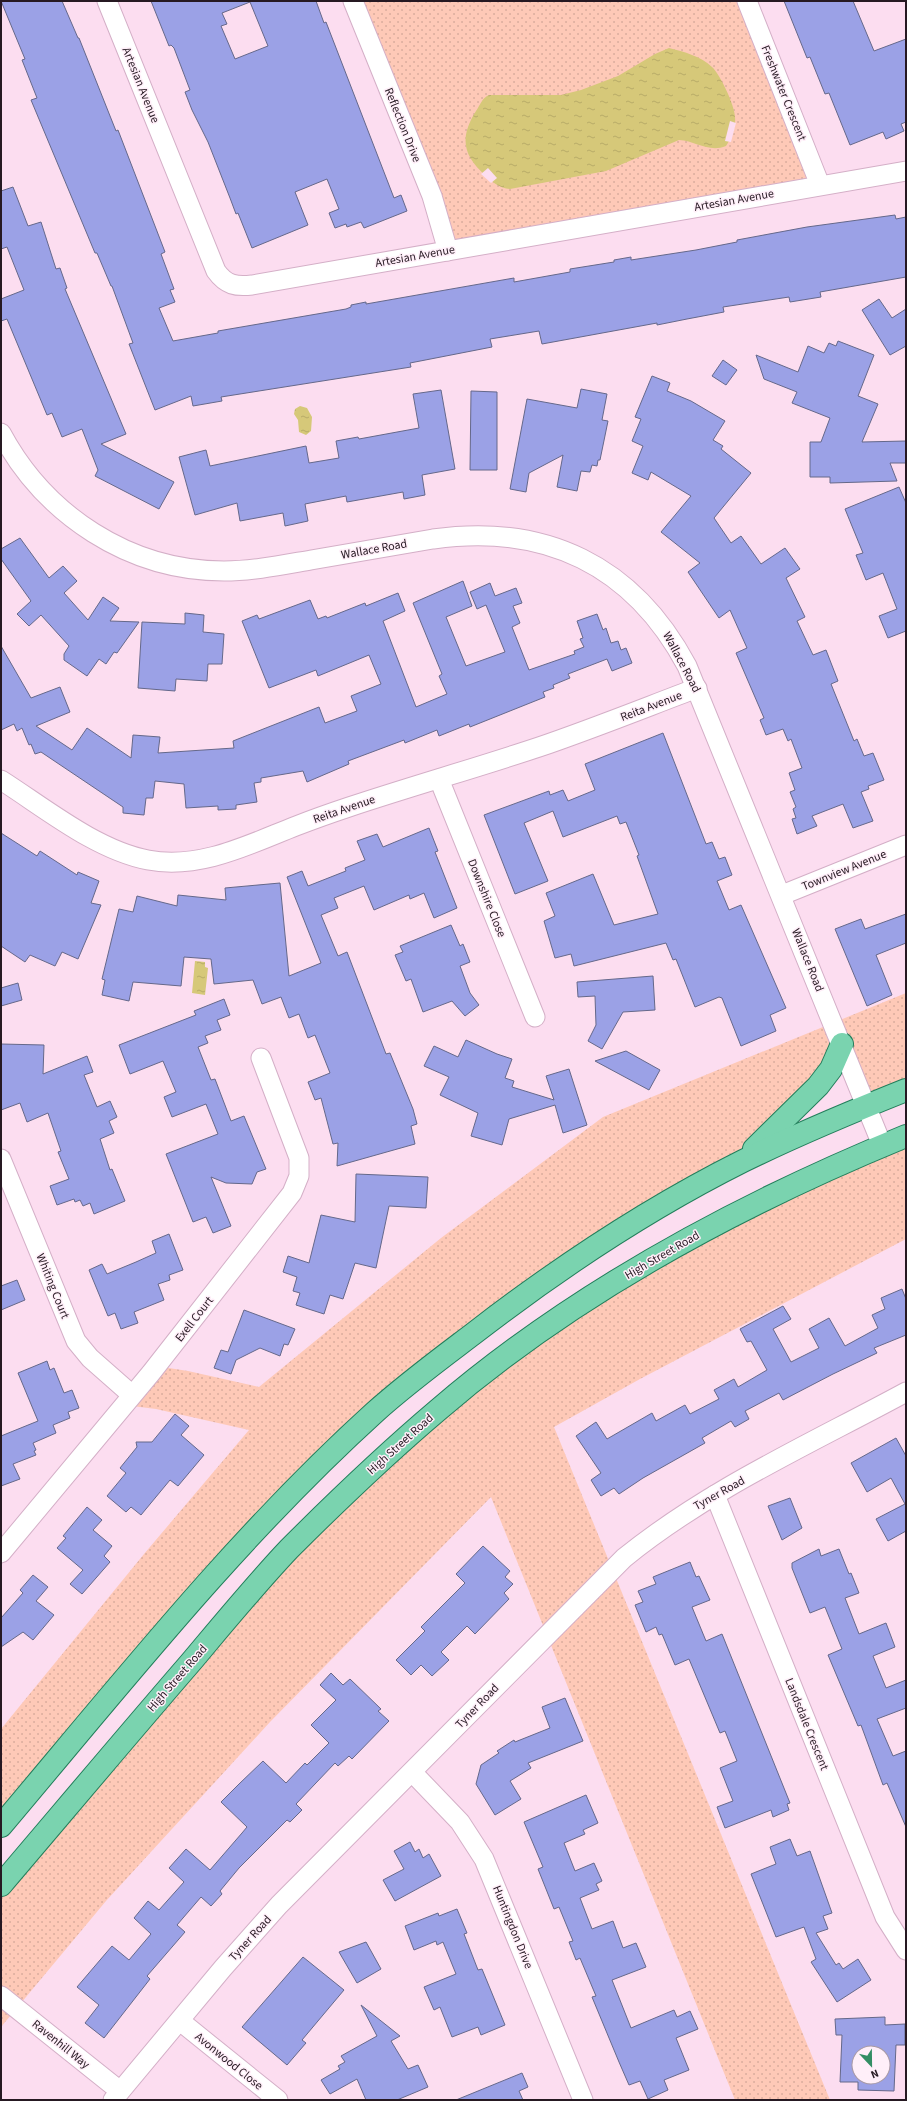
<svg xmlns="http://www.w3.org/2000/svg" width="907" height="2101" viewBox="0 0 907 2101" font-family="'Source Sans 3',sans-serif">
<defs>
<pattern id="park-dots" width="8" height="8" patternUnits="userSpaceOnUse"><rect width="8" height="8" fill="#fec9b7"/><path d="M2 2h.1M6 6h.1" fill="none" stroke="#daac9d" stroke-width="1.8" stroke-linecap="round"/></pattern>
<pattern id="water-ripples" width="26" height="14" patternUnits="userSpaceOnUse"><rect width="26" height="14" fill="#d6c879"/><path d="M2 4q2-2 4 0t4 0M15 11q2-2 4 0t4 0" fill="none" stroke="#b8ab68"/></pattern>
</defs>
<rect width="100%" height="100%" fill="#fcddf0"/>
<g fill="url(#park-dots)">
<polygon points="353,1 747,1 820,185 448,251"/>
<polygon points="906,993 906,1090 867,1106 842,1044 741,1162 661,1206 377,1410 1,1826 1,1729 144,1554 249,1430 156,1409 124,1405 156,1366 188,1371 259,1387 441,1238 603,1117"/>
<polygon points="906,1136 906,1239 640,1379 554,1427 830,2100 735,2100 491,1497 270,1722 106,1901 1,2027 1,1885 340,1498 587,1300"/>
</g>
<g fill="url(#water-ripples)">
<path d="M669,48C684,52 701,56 712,67C720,74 735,106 735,117C736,127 732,138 726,146C709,153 696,141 679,140L606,171L510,189C499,188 494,183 486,176C463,156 459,138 476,111C481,104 481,99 489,95H561L581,90L618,76L655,54Z"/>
<polygon points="300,406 307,408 312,417 311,431 306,435 299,432 298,420 294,414 295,409"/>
<polygon points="195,961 205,962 205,967 208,968 205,995 192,993"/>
</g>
<g fill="#fcddf0">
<polygon points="730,121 736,123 731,142 725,141"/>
<polygon points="488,168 497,178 491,183 481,174"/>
</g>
<g fill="#9ba1e6" stroke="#65688a" fill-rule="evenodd">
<polygon points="1,1 62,1 78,38 79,38 116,131 118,130 165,252 161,254 174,289 170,290 175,302 159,308 173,341 218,333 218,331 346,309 351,307 351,305 366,302 366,304 514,278 514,282 570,272 570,269 614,262 614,260 631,257 631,260 696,250 737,242 737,240 807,227 895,215 896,219 906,217 906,277 820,292 821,297 790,302 789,297 723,307 724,312 687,319 657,325 657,323 542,344 539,331 490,339 492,347 410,363 411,367 221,397 222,401 193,406 191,396 155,410 129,344 133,343 112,286 111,286 97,253 95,253 31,100 37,98 22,60 25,59"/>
<path d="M151,1H316L324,23L326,22L394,198L401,195L407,211L364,228L361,222L347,227L346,224L335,228L329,213L339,209L327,179L295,192L308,225L252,248L238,213L236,214L230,198L208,142L192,110L185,92L190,90L174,48L171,45L169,46ZM250,2L268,46L235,59L221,26L227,24L222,13Z"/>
<polygon points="784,1 853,1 874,51 906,39 906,122 901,124 904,131 886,139 883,132 850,145 829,93 825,94 810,57 807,58"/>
<polygon points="13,187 28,226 41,222 56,269 60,268 67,288 65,289 126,434 101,444 174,482 159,509 95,476 98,470 82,429 62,437 52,413 47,415 7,319 1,321 1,299 24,290 7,247 1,249 1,191"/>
<polygon points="879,299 892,318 906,309 906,346 890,355 862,310"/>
<polygon points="838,341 874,355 858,396 878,404 862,442 906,441 906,463 890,463 897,481 830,483 830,477 810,477 810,442 821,442 830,418 792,403 797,392 764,379 756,355 798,372 808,346 824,353 829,343 836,346"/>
<polygon points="723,360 737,370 726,385 712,376"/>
<polygon points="652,376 670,383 667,391 691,401 725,421 713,440 723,446 721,449 751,473 714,518 731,543 741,536 761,564 785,548 800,569 786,578 805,617 797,621 813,655 826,650 838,681 831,684 854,741 857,739 864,756 873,753 884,780 868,786 869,789 861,792 873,821 853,828 843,804 812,816 817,826 797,834 792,819 796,818 793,809 796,807 790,792 795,790 789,773 802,768 791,739 788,741 783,729 766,735 760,720 764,718 736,653 747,648 730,610 719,618 688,572 700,563 661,532 691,496 651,472 648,480 632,473 643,446 632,441 641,419 635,417"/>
<polygon points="581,389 607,394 602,420 608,421 600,460 598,460 597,466 592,465 590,472 581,471 577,491 557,487 563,455 529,473 526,492 510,489 527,399 577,408"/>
<polygon points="441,390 455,469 422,475 425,495 404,499 403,492 347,502 346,496 305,504 308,521 285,526 283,513 240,521 237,503 195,515 179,457 206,450 210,466 306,446 309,463 339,458 336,441 358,437 359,439 419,428 413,394"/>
<polygon points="471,391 497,392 497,470 470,470"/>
<polygon points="899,487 906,503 906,631 888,638 879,616 897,609 883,573 866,580 856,555 863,553 845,509"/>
<polygon points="20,538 49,578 63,566 77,581 64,593 88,620 103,597 119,608 110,621 139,622 117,653 114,652 106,664 99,659 87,676 64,660 64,654 69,646 41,615 29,626 17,614 31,601 1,559 1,549"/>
<polygon points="463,581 472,606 446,617 466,666 505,652 486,605 477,609 470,592 490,583 495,596 516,588 522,603 513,606 520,623 512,627 529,670 575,654 574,651 584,647 580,639 583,638 577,621 597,614 603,630 606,628 611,643 618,641 621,650 626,648 632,663 612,671 607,659 568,674 570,678 553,685 554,688 543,692 545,697 470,727 469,724 439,736 437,730 405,743 404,740 348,761 349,764 307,782 303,771 261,778 261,782 254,783 257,802 236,805 236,809 218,810 218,806 186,808 184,784 155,781 153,798 146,798 144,815 123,813 123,807 41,752 35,754 31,744 29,745 22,728 17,731 14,724 1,730 1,646 31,698 60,687 70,712 36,726 72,750 87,728 131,758 133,735 160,737 158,753 234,748 233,741 319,707 325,723 357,711 351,696 381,684 369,655 318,676 316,670 269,688 242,621 257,615 259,619 310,600 318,619 326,616 327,618 365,603 366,606 398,593 405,611 383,621 416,707 447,694 439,676 442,674 413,603"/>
<polygon points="185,613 204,615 203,632 224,634 222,664 208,664 207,681 176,679 175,691 138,688 142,622 185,624"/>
<polygon points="663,733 706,844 712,842 719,859 725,857 732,875 717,881 729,910 741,905 786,1008 770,1015 776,1031 741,1046 722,998 719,997 695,1007 676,959 673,960 666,943 574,966 571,954 555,958 544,921 555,916 546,893 593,874 614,925 658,914 637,856 639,855 626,822 620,824 617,816 563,837 553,811 524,823 548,881 515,894 484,815 549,791 550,795 563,790 568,801 595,790 585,764"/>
<polygon points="429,828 438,851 435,852 457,908 434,918 424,893 410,899 409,895 374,910 364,886 334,898 338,908 321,915 338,956 347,952 386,1054 390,1053 413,1109 417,1124 411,1126 415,1144 337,1166 338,1143 333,1144 321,1098 315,1100 308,1082 330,1073 315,1035 308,1038 299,1014 289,1018 281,997 262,1004 253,980 214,984 211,959 184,957 181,986 133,982 129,1001 102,995 105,980 102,979 119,909 133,912 137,896 177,906 178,895 226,900 225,888 280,883 289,976 321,963 287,877 302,871 308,886 346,871 345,868 365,860 357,841 377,834 383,847"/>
<polygon points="1,833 37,856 40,851 77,875 78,872 99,881 91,903 101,905 78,959 62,952 55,966 30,955 25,962 1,946"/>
<polygon points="906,914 906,943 876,955 892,995 867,1006 835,929 861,919 865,929"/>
<polygon points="451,925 460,946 463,944 470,962 460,966 470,993 479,1005 465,1016 452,1001 423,1012 411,979 406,981 395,955 403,952 400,946"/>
<polygon points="653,976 655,1010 623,1012 602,1049 588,1041 596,1025 595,996 578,997 577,982"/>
<polygon points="18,983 22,1000 1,1006 1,988"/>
<polygon points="224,999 230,1015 217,1020 221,1030 205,1036 208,1043 198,1047 211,1080 215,1079 231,1121 244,1116 266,1169 257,1172 252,1184 226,1183 211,1177 231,1226 213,1233 206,1217 193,1222 166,1154 218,1134 206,1104 172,1117 164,1097 176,1092 163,1061 130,1074 119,1045 196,1015 194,1011"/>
<polygon points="466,1040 497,1054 512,1059 505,1078 514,1081 512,1087 554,1100 546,1076 569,1069 587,1125 563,1133 555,1105 509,1119 502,1145 471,1136 478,1113 440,1095 449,1077 424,1066 434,1046 458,1057"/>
<polygon points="1,1044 44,1045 43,1074 87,1056 93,1072 84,1075 97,1107 110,1101 117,1117 109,1121 114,1133 100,1139 110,1170 112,1169 125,1201 94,1214 90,1203 83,1206 80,1200 75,1202 74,1199 57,1205 50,1186 69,1179 58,1152 61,1151 48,1113 27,1122 20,1103 1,1110"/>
<polygon points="626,1051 660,1070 649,1090 595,1061"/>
<polygon points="356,1174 428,1177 426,1208 389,1206 376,1268 355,1263 343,1299 330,1295 324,1314 296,1305 300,1293 293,1291 297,1277 283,1272 288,1256 309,1263 321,1215 355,1222"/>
<polygon points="169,1234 183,1270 169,1275 170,1280 158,1284 164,1300 134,1312 138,1323 121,1329 115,1313 108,1316 89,1270 102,1264 107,1274 136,1262 156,1253 152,1241"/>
<polygon points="17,1280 25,1300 1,1310 1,1286"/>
<polygon points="902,1289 906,1299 906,1335 874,1348 877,1353 833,1374 783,1400 779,1393 745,1411 749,1419 735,1427 731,1421 702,1438 705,1443 643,1478 619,1494 614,1488 601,1496 591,1480 601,1473 576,1436 596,1422 607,1439 652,1413 656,1421 685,1405 690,1414 719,1399 714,1390 734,1379 738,1387 767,1370 751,1341 747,1342 740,1329 783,1306 791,1319 773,1329 791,1362 819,1348 809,1329 829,1318 845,1346 878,1328 872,1315 885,1309 881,1298"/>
<polygon points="244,1310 295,1329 288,1345 284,1344 280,1356 260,1348 236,1360 231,1374 214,1368 221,1350 228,1352"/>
<polygon points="47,1361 50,1370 54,1368 64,1393 72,1390 79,1408 68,1412 70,1418 53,1425 56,1433 33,1443 36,1450 34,1451 36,1455 13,1464 20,1479 1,1486 1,1436 38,1421 18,1373"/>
<polygon points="175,1414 189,1426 181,1435 204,1455 178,1486 170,1480 141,1515 131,1507 126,1512 107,1496 126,1473 120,1468 137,1447 136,1442 152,1442"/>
<polygon points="896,1438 906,1456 906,1531 888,1541 876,1519 905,1504 891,1478 867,1492 851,1463"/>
<polygon points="790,1498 802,1528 782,1540 768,1506"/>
<polygon points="87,1507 102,1520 93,1530 112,1546 104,1556 110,1562 82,1594 70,1584 83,1570 57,1548 66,1538 63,1536"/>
<polygon points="483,1546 510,1571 505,1577 513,1584 504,1593 509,1599 475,1634 467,1626 441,1652 449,1660 432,1676 421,1665 411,1675 396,1660 425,1631 421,1627 465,1583 456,1574"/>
<polygon points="819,1549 821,1556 839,1549 849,1574 851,1573 859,1593 845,1598 859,1634 886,1623 895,1647 873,1656 886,1688 906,1680 906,1708 877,1719 893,1756 906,1751 906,1827 887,1783 883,1785 861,1725 858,1726 828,1655 842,1649 825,1607 810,1613 792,1568 792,1563"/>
<polygon points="690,1562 696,1577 699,1576 710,1600 692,1607 706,1641 722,1634 790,1803 787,1804 789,1810 773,1817 771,1810 725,1828 717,1807 733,1801 720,1768 737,1761 725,1731 720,1733 689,1659 675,1665 662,1634 659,1635 656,1627 646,1632 635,1605 643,1602 638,1591 656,1584 653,1577"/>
<polygon points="33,1575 48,1587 36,1601 54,1615 33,1640 23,1632 1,1647 1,1618 23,1593 20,1590"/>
<polygon points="331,1673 343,1685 350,1679 381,1709 378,1711 389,1721 352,1759 349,1756 338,1766 335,1763 296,1804 302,1810 290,1822 287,1820 239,1868 220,1891 222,1894 211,1906 201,1897 177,1925 185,1932 147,1976 150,1979 104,2038 85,2023 99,2005 77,1987 112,1946 129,1960 151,1934 134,1918 148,1901 159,1910 184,1882 169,1868 186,1849 210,1870 242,1833 247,1827 221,1802 239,1784 263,1761 286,1783 305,1763 307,1765 329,1743 311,1725 336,1700 320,1685"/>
<polygon points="565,1698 583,1741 528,1763 531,1768 510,1781 521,1799 495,1815 476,1784 481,1765 499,1753 497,1751 514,1740 515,1742 550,1728 542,1707"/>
<polygon points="586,1795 598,1823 583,1830 585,1834 564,1843 575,1871 594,1863 602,1881 596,1884 599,1890 580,1898 592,1929 613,1921 623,1948 636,1943 646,1967 612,1980 631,2028 674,2010 677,2017 690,2011 698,2029 676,2038 689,2070 664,2080 668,2090 648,2099 640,2081 629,2085 619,2062 592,1997 596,1996 580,1958 576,1960 569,1942 573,1941 559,1907 554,1909 538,1869 543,1867 524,1822"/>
<polygon points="790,1839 797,1856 810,1851 832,1913 823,1916 828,1929 816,1933 836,1965 839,1963 843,1969 858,1959 871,1980 837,2002 811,1962 816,1959 804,1927 776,1937 751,1874 776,1864 770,1847"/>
<polygon points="410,1842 415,1852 419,1849 423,1858 429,1854 441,1876 395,1901 383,1880 404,1869 394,1851"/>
<polygon points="457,1909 467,1933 464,1934 478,1970 482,1969 505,2025 481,2035 478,2027 452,2037 440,2007 434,2010 424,1987 456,1974 443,1942 437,1945 436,1941 414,1950 405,1926 438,1913 439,1916"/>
<polygon points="366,1942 381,1969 357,1983 339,1952"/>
<polygon points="303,1957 344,1990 302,2040 306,2043 287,2065 242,2027"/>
<polygon points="361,2005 400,2036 391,2041 408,2069 418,2065 428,2087 397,2100 366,2100 357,2079 330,2094 321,2080 340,2069 338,2066 345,2062 341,2056 377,2036"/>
<path d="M885,2017V2025L905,2024V2045H896L894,2091L858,2090V2082H840L842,2035H836L835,2019ZM859,2053H883V2077H859Z"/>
<polygon points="522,2073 528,2087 519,2091 523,2100 456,2100"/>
</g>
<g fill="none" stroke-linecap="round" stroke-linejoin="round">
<defs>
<g id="minor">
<path d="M107,1L216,271C226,285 236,287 252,285L906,171"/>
<polyline points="353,1 432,196 448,251"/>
<polyline points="747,1 820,185"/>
<path d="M1,433C45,515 129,571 224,571C253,571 282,565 311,560C351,553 392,546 433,539C545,523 633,565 687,666L882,1145"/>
<polyline points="439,779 535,1017"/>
<path d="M1,780C45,808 96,850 148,860C200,870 250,844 296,826C314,819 331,813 349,807C412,786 476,768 539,747C592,729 644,708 697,688"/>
<polyline points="782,895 906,845"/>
<polyline points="1,1159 76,1341 90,1358 132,1395"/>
<polyline points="715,1495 885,1917 906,1950"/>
<polyline points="1,1553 151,1373 292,1193 299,1176 299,1158 261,1058"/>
<polyline points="412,1772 460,1822 484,1859 583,2100"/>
<polyline points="1,1996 120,2091"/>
<polyline points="180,2021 278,2100"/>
<path d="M113,2100L223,1968L279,1905L624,1558C709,1489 810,1444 906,1392"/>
</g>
<g id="major">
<polyline points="754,1149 818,1086 831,1069 842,1044"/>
<path d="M1,1826C121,1684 237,1537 375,1412C406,1384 440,1359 473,1334C557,1269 647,1209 743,1161C796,1135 851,1112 906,1090"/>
<path d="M1,1885C64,1811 127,1736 191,1662C223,1624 255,1585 289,1549C337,1501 386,1454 438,1410C575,1292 740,1204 906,1136"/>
</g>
</defs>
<use href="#minor" stroke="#d4afc7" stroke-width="21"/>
<use href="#major" stroke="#237e5b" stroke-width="24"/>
<use href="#minor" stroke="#fff" stroke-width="19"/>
<use href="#major" stroke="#7ad3af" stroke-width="22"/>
</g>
<g text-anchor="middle" stroke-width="3" stroke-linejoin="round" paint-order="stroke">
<g font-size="12" fill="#261922" stroke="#ffeff9">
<text transform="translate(141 85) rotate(68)" y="4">Artesian Avenue</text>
<text transform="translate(784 93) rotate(68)" y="4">Freshwater Crescent</text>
<text transform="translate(403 125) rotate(68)" y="4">Reflection Drive</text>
<text transform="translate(734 200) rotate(-10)" y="4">Artesian Avenue</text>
<text transform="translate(415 256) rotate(-10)" y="4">Artesian Avenue</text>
<text transform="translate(374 549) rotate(-10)" y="4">Wallace Road</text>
<text transform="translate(682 662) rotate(62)" y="4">Wallace Road</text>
<text transform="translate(651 706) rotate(-21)" y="4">Reita Avenue</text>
<text transform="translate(344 809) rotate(-19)" y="4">Reita Avenue</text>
<text transform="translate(844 870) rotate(-22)" y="4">Townview Avenue</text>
<text transform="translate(487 898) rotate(68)" y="4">Downshire Close</text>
<text transform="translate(808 960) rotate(68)" y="4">Wallace Road</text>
<text transform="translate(662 1255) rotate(-30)" y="4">High Street Road</text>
<text transform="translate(53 1286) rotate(68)" y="4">Whiting Court</text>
<text transform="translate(194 1319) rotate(-52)" y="4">Exell Court</text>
<text transform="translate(400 1444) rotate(-42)" y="4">High Street Road</text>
<text transform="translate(719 1493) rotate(-29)" y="4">Tyner Road</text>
<text transform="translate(177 1678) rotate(-49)" y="4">High Street Road</text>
<text transform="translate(477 1706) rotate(-46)" y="4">Tyner Road</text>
<text transform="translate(807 1724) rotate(68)" y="4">Landsdale Crescent</text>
<text transform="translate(513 1927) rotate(68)" y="4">Huntingdon Drive</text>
<text transform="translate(250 1938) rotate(-48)" y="4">Tyner Road</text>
<text transform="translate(61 2044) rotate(39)" y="4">Ravenhill Way</text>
<text transform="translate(229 2061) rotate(39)" y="4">Avonwood Close</text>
</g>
</g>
<rect width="907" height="2101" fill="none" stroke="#261922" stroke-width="4"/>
<g transform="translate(871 2065) rotate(158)"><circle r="19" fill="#ffeff9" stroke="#a899a3"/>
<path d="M0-3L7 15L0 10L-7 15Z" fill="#338e64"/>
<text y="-6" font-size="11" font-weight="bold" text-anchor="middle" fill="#261922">N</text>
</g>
</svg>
